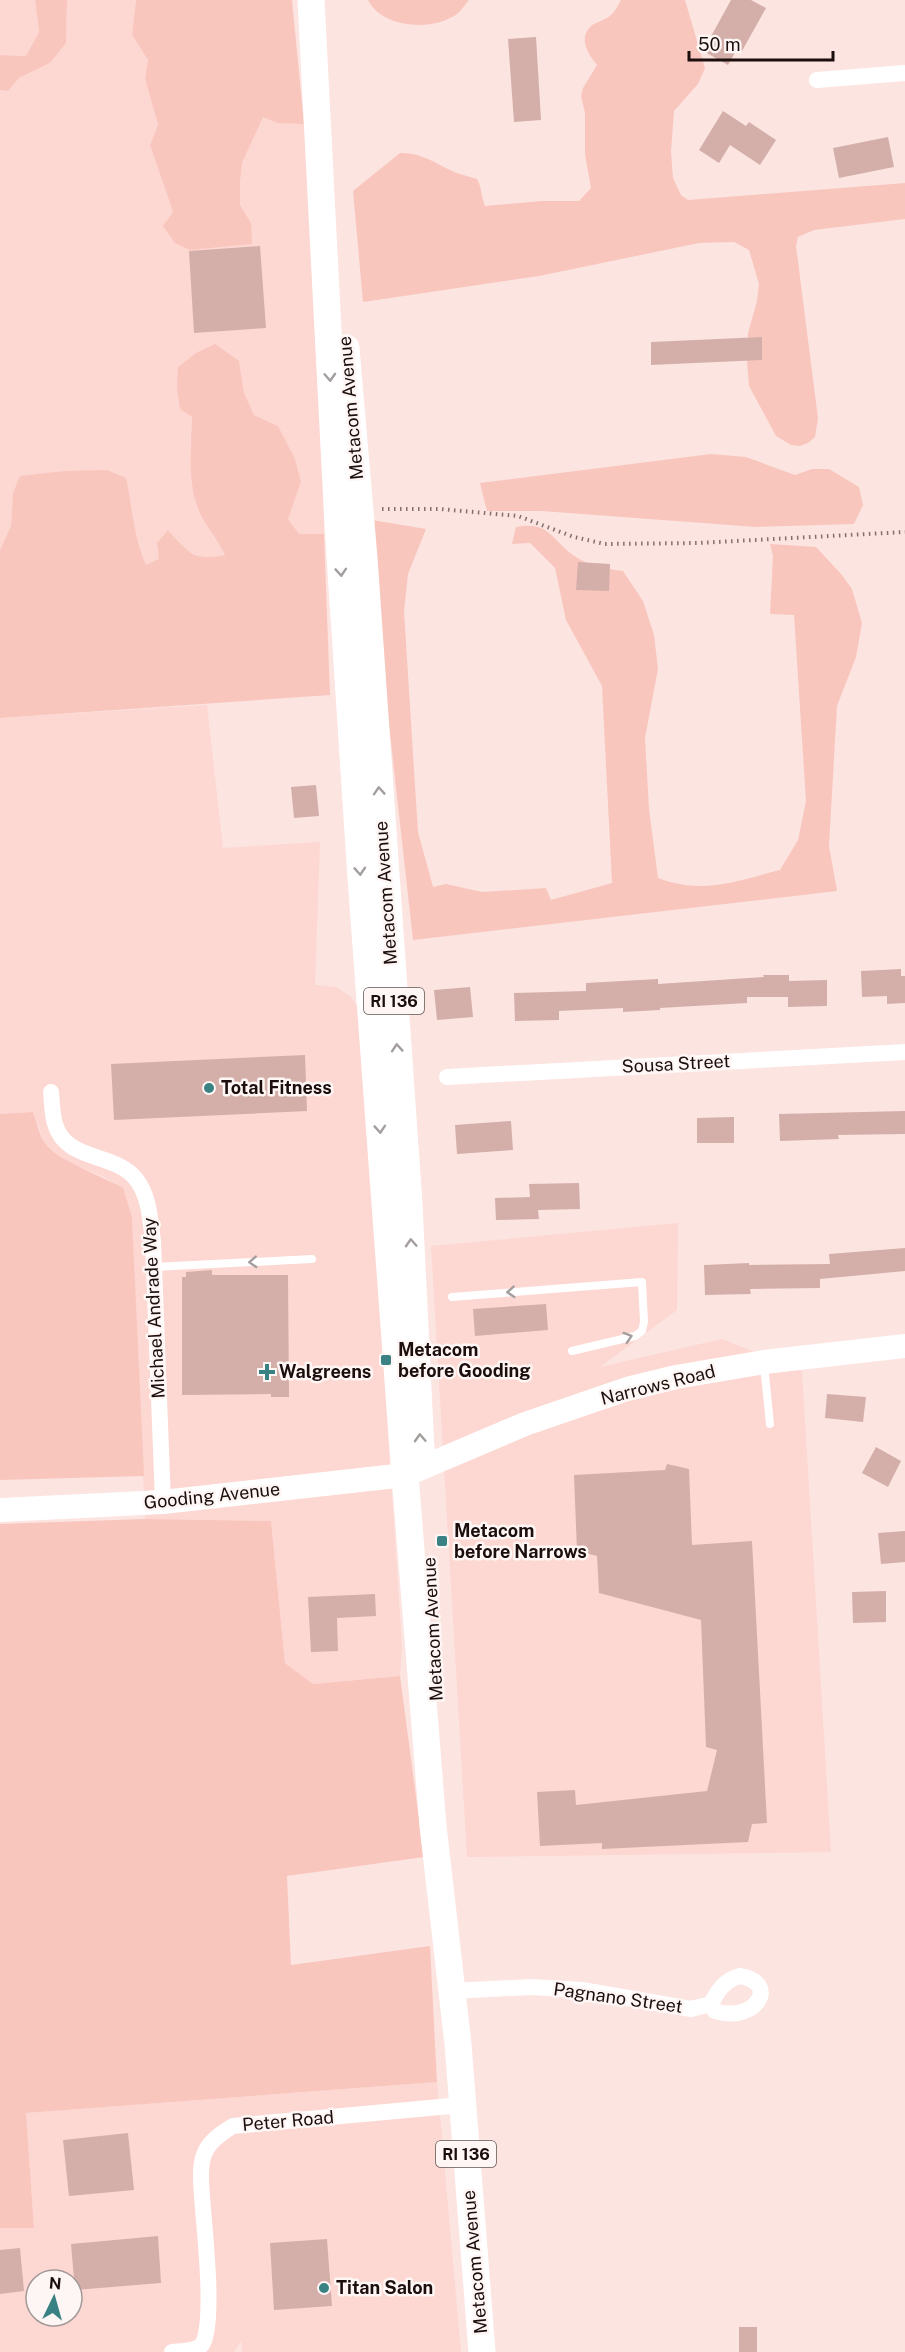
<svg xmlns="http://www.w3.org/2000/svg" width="905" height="2352" viewBox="0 0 905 2352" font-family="'Public Sans',sans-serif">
<rect width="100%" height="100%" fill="#fce4e1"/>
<g fill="#fdd7d1" fill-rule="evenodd">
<polygon points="0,0 35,0 39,32 26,56 0,55"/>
<polygon points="67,0 136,0 132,35 148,60 145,80 158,125 150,145 173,213 251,223 240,206 240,183 242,163 263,116 277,123 304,124 323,394 324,534 299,534 288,519 301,482 278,426 254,415 244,393 239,361 192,416 190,448 193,484 197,507 206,524 218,539 225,555 205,559 185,549 168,530 159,559 146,566 135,541 131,503 13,493 11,526 0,550 0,90 8,91 19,78 50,63 66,43"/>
<polygon points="207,705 223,848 320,842 315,985 336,987 351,997 360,1011 402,1645 400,1676 313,1684 285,1663 271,1521 145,1519 132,1217 123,1188 102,1176 69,1163 45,1144 33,1112 0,1114 0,718"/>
<polygon points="678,1223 677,1310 600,1367 722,1339 802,1371 831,1852 467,1857 431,1246"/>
<path d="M437,2082L461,2352H242L241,2341L234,2352H0V2228H34L26,2113ZM36,2280H72V2316H36Z"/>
</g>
<g fill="#f9c6be">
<polygon points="35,0 67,0 66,43 50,63 19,78 8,91 0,90 0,55 26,56 39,32"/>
<polygon points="136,0 292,0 304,124 277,123 263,117 242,163 240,183 240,205 251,223 252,244 190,250 175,243 163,226 173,212 150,145 158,125 145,79 148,60 132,35"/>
<path d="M368,0H469C464,6 459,14 452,17C428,31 381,27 368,0Z"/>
<path d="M621,0H685L705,68L698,84L674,111L671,152L673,178L681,195L688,200L905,183V219L814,230L798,237L796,246L818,418L815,437L808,443L800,446L791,445L776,436L749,386L747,361L748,333L757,301L759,284L749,250L734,242L699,243L539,276L363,302L353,191L400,153C419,152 434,162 450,170C458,174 468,176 477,179C482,188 481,196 485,206L542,201H579L591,188L585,155V113L581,96L583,88L597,65C589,55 578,40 590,27C595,22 605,20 610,16C615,12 618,5 621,0Z"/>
<path d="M215,344L239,361L244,393L254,415L278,426L295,459L301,482L288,519L299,534H324L330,695L0,718V550L11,526L13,493L20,476L65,471L107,470L126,478C133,509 133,536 146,565L159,559L157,543L168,530C188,552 194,562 225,555C218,539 206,527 199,511C187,482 191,446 192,417L180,409L177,388L178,367L196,353Z"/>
<polygon points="711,454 746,457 795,475 812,469 829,469 859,487 863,505 854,524 756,527 542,511 487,511 480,483"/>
<path d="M366,519L426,529L408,574L404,611L418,832L433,887L446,884L482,892L546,888L551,900L612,883L602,686L566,620L555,568L530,543L512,544L516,527C549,521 550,538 573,555C586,565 607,569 623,571L643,601L654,635L658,669L645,738L649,809L658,878C703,895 736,881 780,870L798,840L806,801L794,615L770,614L773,556L770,544L816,547L842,575L852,589L862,623L856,657L837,706L829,846L837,891L413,940Z"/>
<path d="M33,1112C37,1122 39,1135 45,1143C56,1160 104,1177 123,1188L132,1217L144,1476L0,1480V1114Z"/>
<polygon points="145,1519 271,1521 285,1663 313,1684 400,1676 424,1857 287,1876 291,1965 430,1946 437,2082 26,2113 34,2228 0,2228 0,1524"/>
</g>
<g fill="#d4afa9">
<polygon points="731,0 751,0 766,8 742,51 737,49 728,65 703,51"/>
<polygon points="536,37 541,120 514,122 508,39"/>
<polygon points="723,111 746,126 749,122 776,140 760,165 730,145 719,163 699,150"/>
<polygon points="888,137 894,167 839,178 833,148"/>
<polygon points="260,246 266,328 194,333 189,251"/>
<polygon points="762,337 762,360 651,365 651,342"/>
<polygon points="578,562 610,564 609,591 576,590"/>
<polygon points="316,785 319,816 294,818 291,787"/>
<polygon points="901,969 901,976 905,976 905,1003 887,1004 887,996 862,997 861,971"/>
<polygon points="763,975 789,975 789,981 827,980 827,1006 788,1007 788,997 747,997 747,1003 660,1008 660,1010 623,1012 623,1008 559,1011 559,1020 515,1021 514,993 586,991 586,983 658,979 658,984 764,977"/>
<polygon points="470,987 473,1017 437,1020 434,990"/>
<polygon points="305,1055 307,1111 114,1120 111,1064"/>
<polygon points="905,1111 905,1134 838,1135 839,1139 780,1141 779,1114"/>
<polygon points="734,1117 734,1143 697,1143 697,1118"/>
<polygon points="511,1121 513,1150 457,1154 455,1125"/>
<polygon points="579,1183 580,1209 538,1210 539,1219 496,1220 495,1198 530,1197 529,1184"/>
<polygon points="905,1248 905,1271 820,1279 820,1288 750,1289 751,1294 705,1295 704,1265 749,1263 749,1265 830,1264 829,1254"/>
<polygon points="212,1270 212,1275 288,1275 289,1397 271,1397 271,1394 182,1395 182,1277 186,1277 186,1272"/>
<polygon points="546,1304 548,1330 475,1336 473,1309"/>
<polygon points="827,1394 866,1397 863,1422 825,1418"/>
<polygon points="876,1447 901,1461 888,1487 862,1473"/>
<polygon points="667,1464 689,1469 692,1545 752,1541 767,1823 752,1824 748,1842 602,1849 602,1843 540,1846 537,1792 575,1790 576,1805 707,1791 717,1750 706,1747 701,1620 599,1593 597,1556 577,1551 574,1475 665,1470"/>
<polygon points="905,1531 905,1562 881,1564 878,1533"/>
<polygon points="886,1591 886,1622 853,1623 852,1592"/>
<polygon points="375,1594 376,1616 337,1618 338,1651 311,1652 308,1597"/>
<polygon points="128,2133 134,2190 69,2196 63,2140"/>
<polygon points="158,2236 161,2283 75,2290 71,2244"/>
<polygon points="327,2239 332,2306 274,2310 270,2243"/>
<polygon points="20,2248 24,2291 0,2294 0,2250"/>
<rect x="739" y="2327" width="18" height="25"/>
</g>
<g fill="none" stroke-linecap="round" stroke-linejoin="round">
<polyline stroke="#82706e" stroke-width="4" stroke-dasharray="1.5 4.5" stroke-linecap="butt" points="382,509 440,509 518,516 574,537 605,544 698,543 905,532"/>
<g stroke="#fff" stroke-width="8">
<polyline points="154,1267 312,1259"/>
<polyline points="452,1297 642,1282 644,1322 642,1331 635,1336 572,1351"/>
<polyline points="764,1365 770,1424"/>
</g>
<g stroke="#fff" stroke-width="16">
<polyline points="817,80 905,73"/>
<polyline points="447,1077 905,1052"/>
<path d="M51,1092C52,1102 52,1114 55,1124C66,1162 115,1152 136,1179C150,1197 150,1220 153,1241L163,1502"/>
<path d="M740,1976C781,1983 755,2024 715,2011L711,2004C718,1990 725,1980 740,1976Z"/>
<polyline points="452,1991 531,1987 582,1990 691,2009 711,2004"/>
<path d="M172,2352C180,2351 198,2352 203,2343C215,2318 204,2227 202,2196C201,2182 199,2163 206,2150C212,2139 223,2132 233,2126L462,2105"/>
</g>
<polyline stroke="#fff" stroke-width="24" points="0,1510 163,1502 405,1475 525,1424 627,1389 676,1377 764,1362 905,1346"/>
<g stroke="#fff" stroke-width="27">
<polyline points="311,0 338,525 361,878 405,1475 433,1826 458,2044 482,2352"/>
<polyline points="346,348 364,558 409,1204 421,1450"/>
</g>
</g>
<defs><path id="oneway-chevron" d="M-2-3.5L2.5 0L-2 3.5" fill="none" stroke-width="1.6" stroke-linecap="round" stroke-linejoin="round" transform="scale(1.5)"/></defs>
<g stroke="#a49f9e">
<use href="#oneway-chevron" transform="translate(330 377) rotate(87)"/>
<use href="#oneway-chevron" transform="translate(341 572) rotate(86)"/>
<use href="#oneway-chevron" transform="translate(379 791) rotate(-94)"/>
<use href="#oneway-chevron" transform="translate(360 871) rotate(86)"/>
<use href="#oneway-chevron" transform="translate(397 1048) rotate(-94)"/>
<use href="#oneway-chevron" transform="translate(380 1129) rotate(86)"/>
<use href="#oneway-chevron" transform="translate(411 1243) rotate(-93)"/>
<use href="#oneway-chevron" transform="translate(253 1262) rotate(177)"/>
<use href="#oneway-chevron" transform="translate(511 1292) rotate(176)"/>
<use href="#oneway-chevron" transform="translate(628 1337) rotate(-18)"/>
<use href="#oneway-chevron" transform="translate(420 1438) rotate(-93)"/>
</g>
<g fill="#398182" stroke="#fef6f4" stroke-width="2">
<circle cx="209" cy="1088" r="6"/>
<rect x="380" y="1354" width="12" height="12" rx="3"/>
<path d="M264 1363h6v6h6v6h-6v6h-6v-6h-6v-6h6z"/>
<rect x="436" y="1535" width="12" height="12" rx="3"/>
<circle cx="324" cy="2288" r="6"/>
</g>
<g text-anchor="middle" stroke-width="5" stroke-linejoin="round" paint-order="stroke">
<g fill="#fef6f4" stroke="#5f5452" stroke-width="1.5">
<rect x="364" y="988" width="60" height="26" rx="4.5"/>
<rect x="436" y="2141" width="60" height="26" rx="4.5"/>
</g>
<g font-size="16" font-weight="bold" fill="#1b0e0d">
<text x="394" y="1007">RI 136</text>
<text x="466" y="2160">RI 136</text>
</g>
<g font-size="18" fill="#1b0e0d" stroke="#fef6f4">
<text transform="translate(351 408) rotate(-95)" y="6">Metacom Avenue</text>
<text transform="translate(386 893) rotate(-94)" y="6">Metacom Avenue</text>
<text transform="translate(676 1064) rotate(-3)" y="6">Sousa Street</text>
<text transform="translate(154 1308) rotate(-93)" y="6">Michael Andrade Way</text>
<text transform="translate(658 1385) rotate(-14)" y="6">Narrows Road</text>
<text transform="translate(212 1496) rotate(-6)" y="6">Gooding Avenue</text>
<text transform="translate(433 1629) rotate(-93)" y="6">Metacom Avenue</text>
<text transform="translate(618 1998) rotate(8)" y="6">Pagnano Street</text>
<text transform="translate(288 2121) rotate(-5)" y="6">Peter Road</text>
<text transform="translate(475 2262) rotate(-95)" y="6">Metacom Avenue</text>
</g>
<g font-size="18" font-weight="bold" fill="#1b0e0d" stroke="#fef6f4" text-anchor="start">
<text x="221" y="1094">Total Fitness</text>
<text x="398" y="1356">Metacom<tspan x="398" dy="21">before Gooding</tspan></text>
<text x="279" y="1378">Walgreens</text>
<text x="454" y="1537">Metacom<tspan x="454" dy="21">before Narrows</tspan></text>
<text x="336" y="2294">Titan Salon</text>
</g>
</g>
<g transform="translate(54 2298) rotate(5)"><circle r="28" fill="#fef6f4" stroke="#a39998" stroke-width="1.5"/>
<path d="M0-4.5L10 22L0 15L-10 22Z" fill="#398182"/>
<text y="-9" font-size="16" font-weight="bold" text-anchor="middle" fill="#1b0e0d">N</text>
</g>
<path d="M689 51v9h144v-9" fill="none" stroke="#1b0e0d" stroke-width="3"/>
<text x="698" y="51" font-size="18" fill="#1b0e0d" stroke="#fef6f4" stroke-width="4.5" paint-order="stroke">50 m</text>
</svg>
